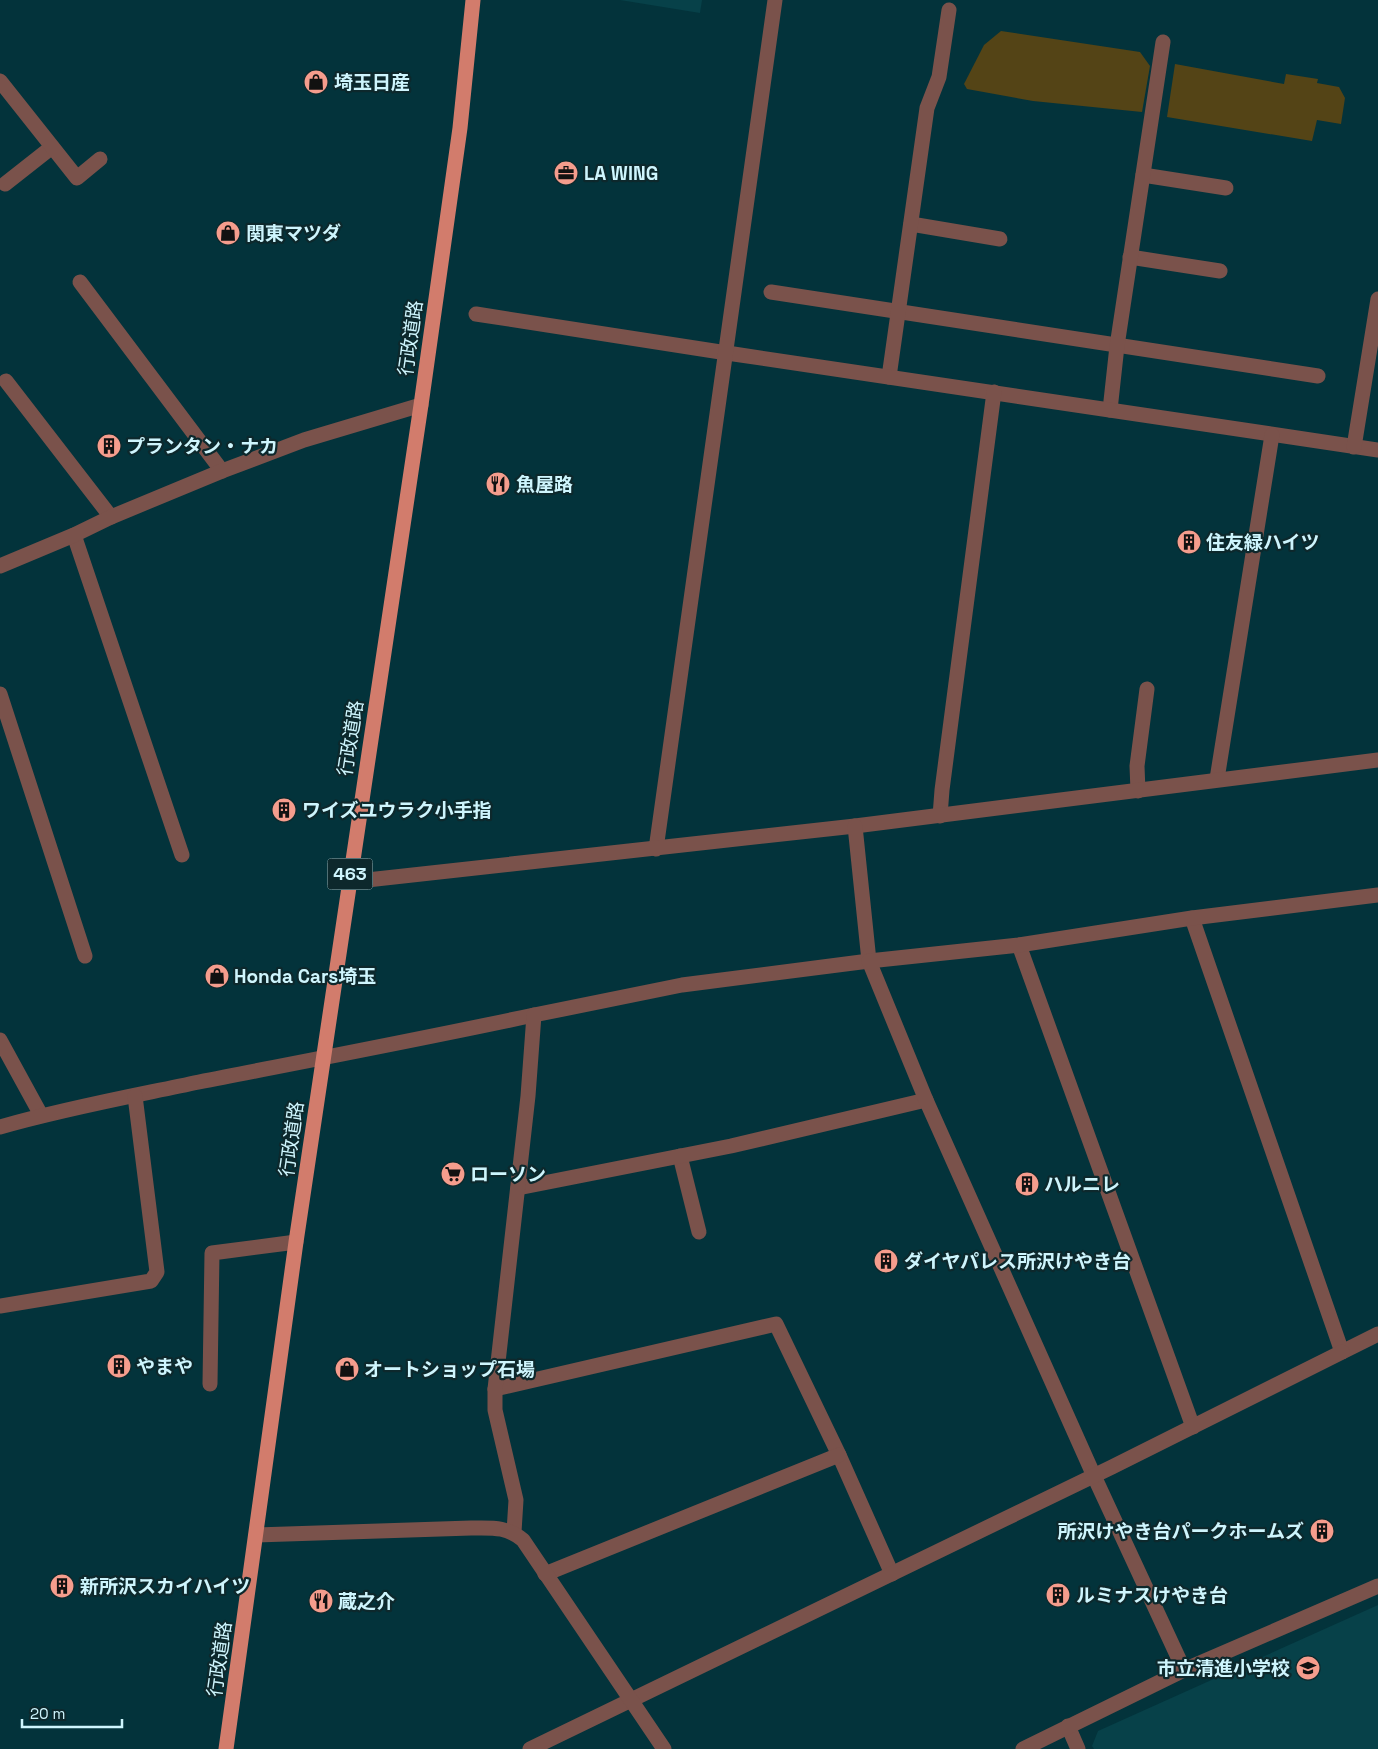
<svg xmlns="http://www.w3.org/2000/svg" width="1378" height="1749" viewBox="0 0 1378 1749" font-family="'Space Grotesk','Noto Sans JP',sans-serif">
<rect width="100%" height="100%" fill="#03333b"/>
<g fill="#074149">
<polygon points="620,0 702,0 700,13"/>
<polygon points="1378,1605 1378,1749 1094,1749 1092,1746 1098,1731"/>
</g>
<g fill="#544416">
<polygon points="1001,31 1140,52 1150,66 1142,112 1033,101 967,89 964,84 984,45"/>
<polygon points="1175,64 1284,84 1286,74 1318,79 1317,83 1339,87 1345,98 1341,124 1317,120 1312,141 1167,117"/>
</g>
<g fill="none" stroke-linecap="round" stroke-linejoin="round">
<g stroke="#7a524b" stroke-width="15">
<polyline points="1143,175 1226,188"/>
<polyline points="5,184 52,147"/>
<polyline points="911,224 1000,239"/>
<polyline points="1130,257 1220,271"/>
<polyline points="80,282 222,471"/>
<polyline points="771,292 1318,376"/>
<polyline points="889,377 927,108 939,77 949,10"/>
<polyline points="6,381 111,517"/>
<polyline points="1110,410 1117,346 1163,42"/>
<polyline points="1138,791 1137,766 1147,689"/>
<polyline points="680,1156 699,1232"/>
<polyline points="210,1384 212,1253 296,1242"/>
</g>
<g stroke="#7a524b" stroke-width="15">
<polyline points="0,81 77,178 100,159"/>
<polyline points="476,314 727,353 1378,450"/>
<polyline points="1354,447 1378,299"/>
<polyline points="74,535 182,855"/>
<polyline points="0,566 74,535 111,517 222,471 304,440 421,405"/>
<polyline points="0,694 85,956"/>
<polyline points="1217,779 1272,435"/>
<polyline points="940,816 942,790 994,392"/>
<polyline points="656,849 775,0"/>
<polyline points="349,882 855,826 1378,760"/>
<polyline points="1192,918 1342,1352 1378,1334"/>
<polyline points="1019,945 1193,1427"/>
<polyline points="0,1040 41,1115"/>
<path d="M0,1127C66,1108 133,1096 199,1082C311,1060 422,1039 534,1015"/>
<polyline points="518,1188 731,1146 926,1100"/>
<polyline points="0,1306 151,1281 157,1272 135,1096"/>
<polyline points="495,1389 776,1324 839,1455 892,1574"/>
<polyline points="514,1532 516,1500 495,1410 495,1389 528,1096 534,1015 682,985 869,961 855,826"/>
<polyline points="545,1574 839,1455"/>
<polyline points="1184,1670 1094,1476 926,1100 869,961 1019,945 1192,918 1378,895"/>
<polyline points="1068,1726 1078,1749"/>
<polyline points="530,1749 1112,1467 1342,1352"/>
<polyline points="1023,1749 1184,1670 1378,1586"/>
</g>
<path stroke="#7a524b" stroke-width="15" d="M256,1535L471,1528C492,1528 506,1526 523,1540L664,1749"/>
<polyline stroke="#d27c6c" stroke-width="15" points="226,1749 296,1242 421,405 460,128 473,0"/>
</g>
<defs>
<symbol id="shop-disc" viewBox="-11 -11 22 22"><circle r="9.5" fill="#f59d8d" stroke="#0d282c"/><path d="M-5-2.5h2.3a2.7 3.5 0 0 1 5.4 0H5L5.5 6h-11ZM-1.5-2.5h3a1.5 2.3 0 0 0-3 0Z" fill="#111"/></symbol>
<symbol id="office-disc" viewBox="-11 -11 22 22"><circle r="9.5" fill="#f59d8d" stroke="#0d282c"/><path d="M-6-3h4V-5.5h4V-3h4V5H-6ZM-1-4.5V-3h2v-1.5ZM-6 0V1H6V0Z" fill="#111"/></symbol>
<symbol id="building-disc" viewBox="-11 -11 22 22"><circle r="9.5" fill="#f59d8d" stroke="#0d282c"/><path d="M-4-6H4V6H1V3H-1V6H-4ZM-2.5-4.3h1.7v1.8h-1.7ZM.8-4.3h1.7v1.8H.8ZM-2.5-1h1.7V.8h-1.7ZM.8-1h1.7V.8H.8Z" fill="#111"/></symbol>
<symbol id="restaurant-disc" viewBox="-11 -11 22 22"><circle r="9.5" fill="#f59d8d" stroke="#0d282c"/><path d="M-5-6h1v4h1v-4h1v4h1v-4h1v5L-1.5 .5V6h-2V.5L-5-1ZM5-6V6H3V1.5H1.5Q1.5-4 5-6Z" fill="#111"/></symbol>
<symbol id="supermarket-disc" viewBox="-11 -11 22 22"><circle r="9.5" fill="#f59d8d" stroke="#0d282c"/><path d="M-6-5.5h2.5l.6 2H6L4.5 2H-2.5L-4.4-4H-6ZM-1.5 3.2a1.3 1.3 0 1 0 .1 0ZM3 3.2a1.3 1.3 0 1 0 .1 0Z" fill="#111"/></symbol>
<symbol id="school-disc" viewBox="-11 -11 22 22"><circle r="9.5" fill="#f59d8d" stroke="#0d282c"/><path d="M0-5L7-2L0 1L-7-2ZM-4 1L0 2.5L4 1V4Q0 6-4 4Z" fill="#111"/></symbol>
</defs>
<g fill-rule="evenodd">
<use href="#shop-disc" x="302" y="68" width="28" height="28"/>
<use href="#office-disc" x="552" y="159" width="28" height="28"/>
<use href="#shop-disc" x="214" y="219" width="28" height="28"/>
<use href="#building-disc" x="95" y="432" width="28" height="28"/>
<use href="#restaurant-disc" x="484" y="470" width="28" height="28"/>
<use href="#building-disc" x="1175" y="528" width="28" height="28"/>
<use href="#building-disc" x="270" y="796" width="28" height="28"/>
<use href="#shop-disc" x="203" y="962" width="28" height="28"/>
<use href="#supermarket-disc" x="439" y="1160" width="28" height="28"/>
<use href="#building-disc" x="1013" y="1170" width="28" height="28"/>
<use href="#building-disc" x="872" y="1247" width="28" height="28"/>
<use href="#building-disc" x="105" y="1352" width="28" height="28"/>
<use href="#shop-disc" x="333" y="1355" width="28" height="28"/>
<use href="#building-disc" x="1308" y="1517" width="28" height="28"/>
<use href="#building-disc" x="48" y="1572" width="28" height="28"/>
<use href="#building-disc" x="1044" y="1581" width="28" height="28"/>
<use href="#restaurant-disc" x="307" y="1587" width="28" height="28"/>
<use href="#school-disc" x="1294" y="1654" width="28" height="28"/>
</g>
<g text-anchor="middle" stroke-width="4.5" stroke-linejoin="round" paint-order="stroke">
<rect fill="#0d282c" stroke="#94b8be" stroke-width="1" x="327.5" y="858.5" width="45" height="31" rx="4"/>
<g font-size="18" font-weight="bold" fill="#cef5fd">
<text x="350" y="880">463</text>
</g>
<g font-size="19" font-weight="bold" fill="#cef5fd" stroke="#0d282c" text-anchor="start">
<text x="334" y="89">埼玉日産</text>
<text x="584" y="180">LA WING</text>
<text x="246" y="240">関東マツダ</text>
<text x="126" y="453">プランタン・ナカ</text>
<text x="516" y="491">魚屋路</text>
<text x="1206" y="549">住友緑ハイツ</text>
<text x="302" y="817">ワイズユウラク小手指</text>
<text x="234" y="983">Honda Cars埼玉</text>
<text x="470" y="1181">ローソン</text>
<text x="1044" y="1191">ハルニレ</text>
<text x="904" y="1268">ダイヤパレス所沢けやき台</text>
<text x="136" y="1373">やまや</text>
<text x="364" y="1376">オートショップ石場</text>
<text x="1304" y="1538" text-anchor="end">所沢けやき台パークホームズ</text>
<text x="80" y="1593">新所沢スカイハイツ</text>
<text x="1076" y="1602">ルミナスけやき台</text>
<text x="338" y="1608">蔵之介</text>
<text x="1290" y="1675" text-anchor="end">市立清進小学校</text>
</g>
<g font-size="19" fill="#cef5fd" stroke="#0d282c">
<text transform="translate(410 338) rotate(-82)" y="7">行政道路</text>
<text transform="translate(350 738) rotate(-81)" y="7">行政道路</text>
<text transform="translate(291 1139) rotate(-82)" y="7">行政道路</text>
<text transform="translate(219 1659) rotate(-82)" y="7">行政道路</text>
</g>
</g>
<path d="M22 1719v8h100v-8" fill="none" stroke="#cef5fd" stroke-width="2.5"/>
<text x="30" y="1719" font-size="15" fill="#cef5fd" stroke="#0d282c" stroke-width="4" paint-order="stroke">20 m</text>
</svg>
